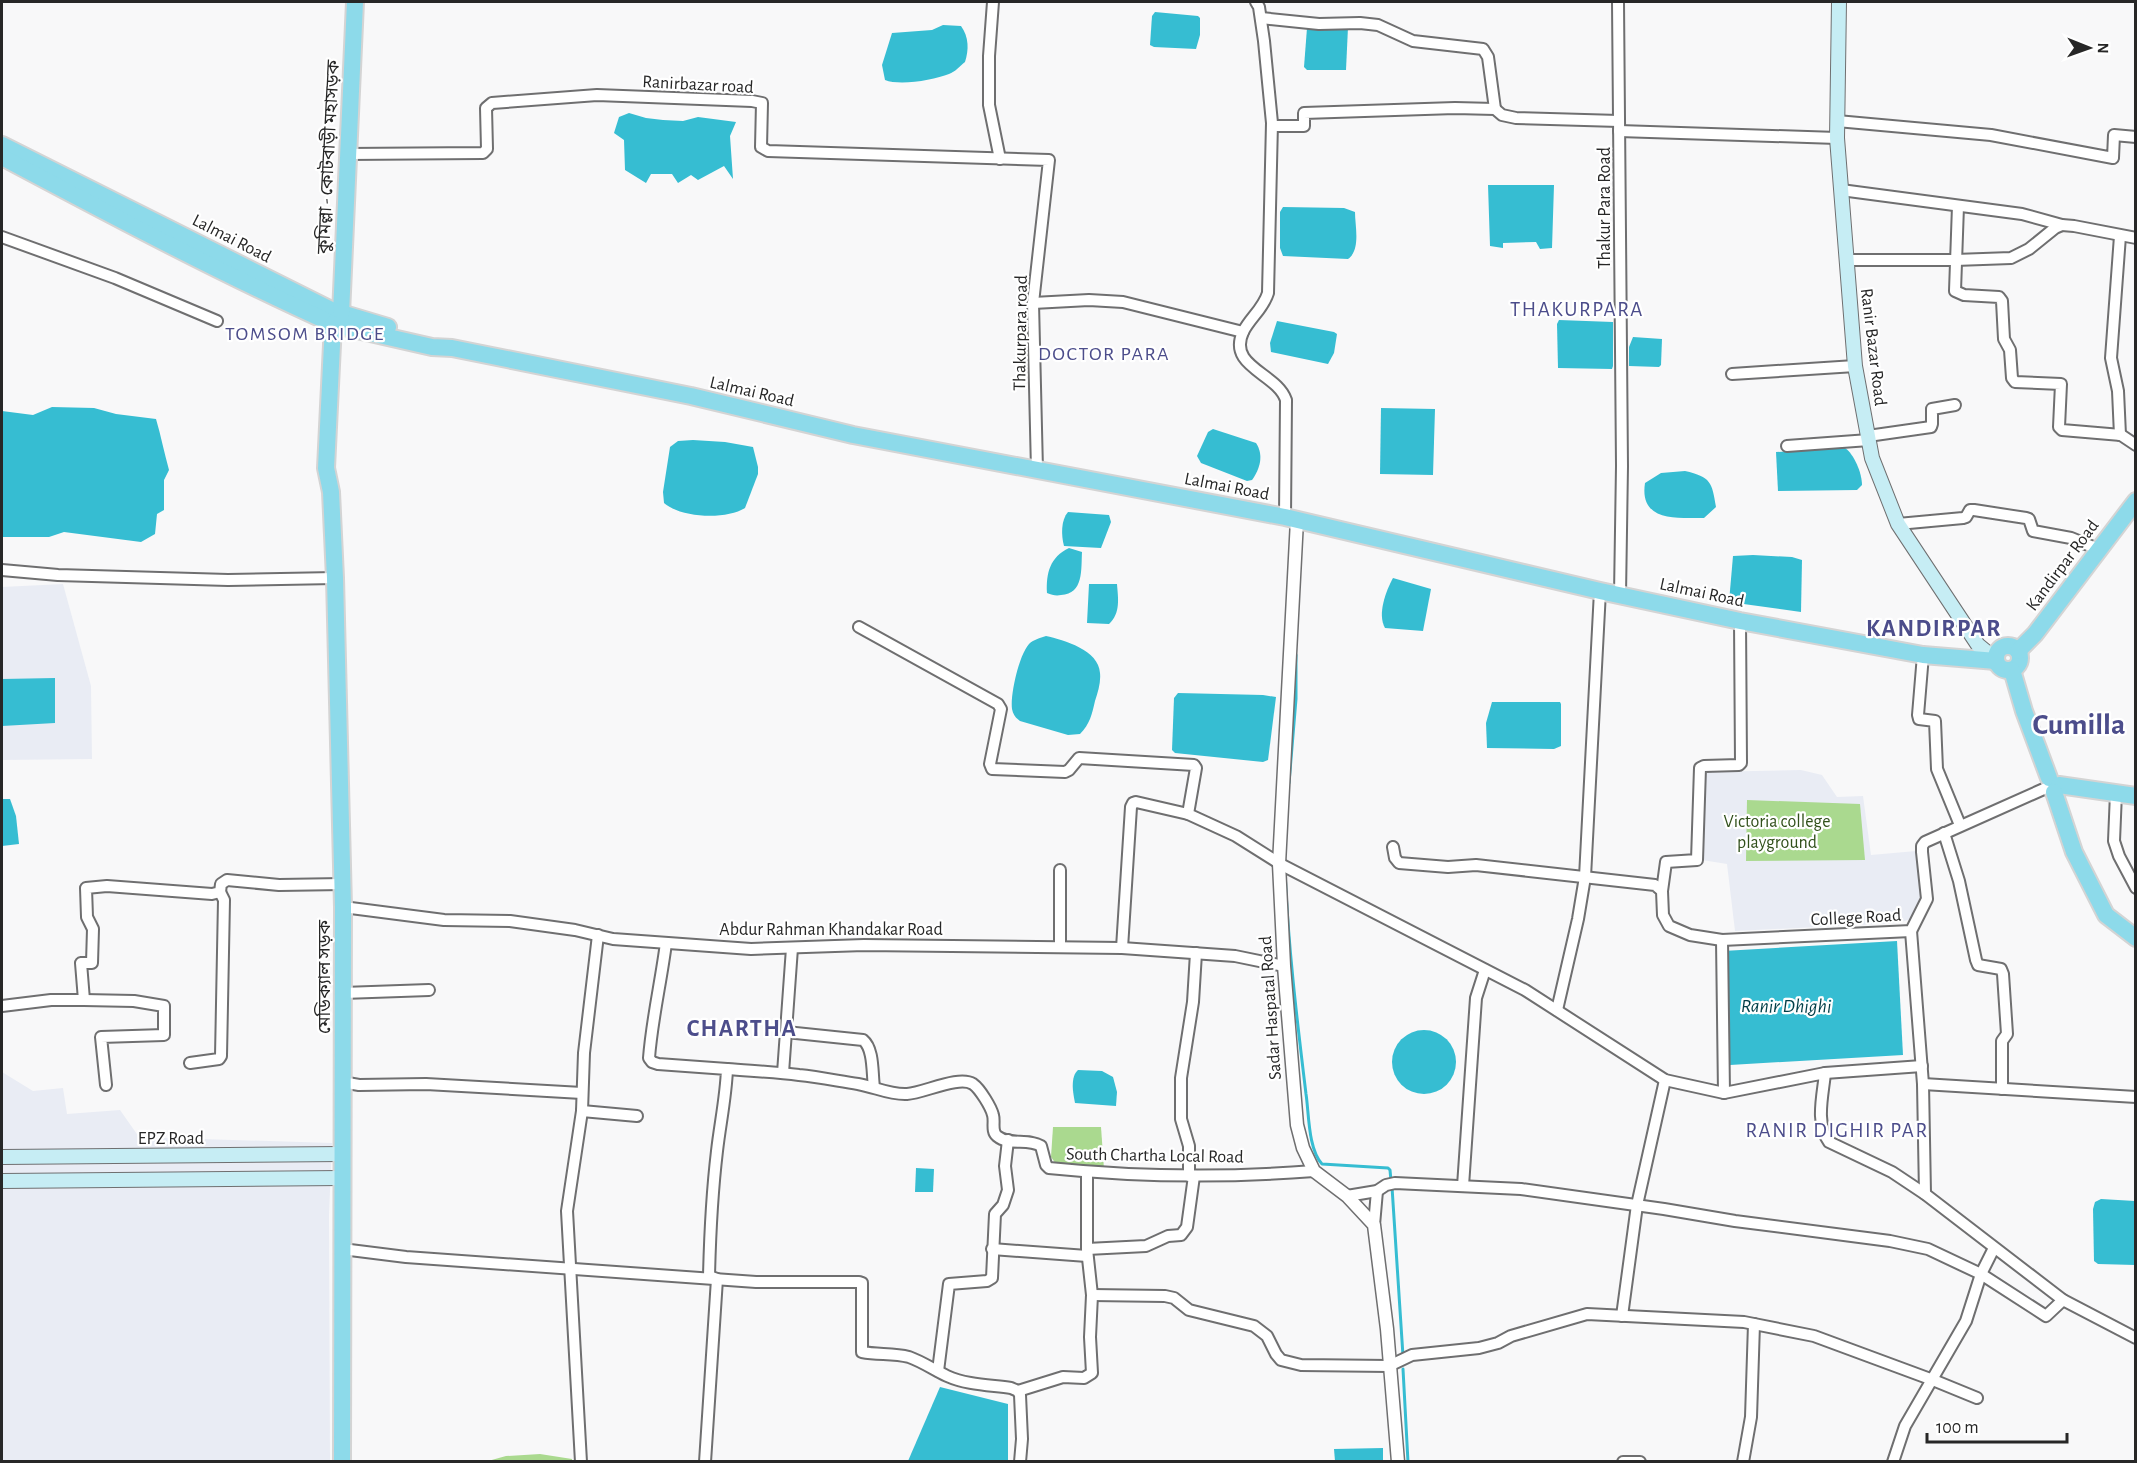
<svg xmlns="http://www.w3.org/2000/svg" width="2137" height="1463" viewBox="0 0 2137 1463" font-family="'Alegreya Sans','Noto Sans Bengali',sans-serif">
<rect width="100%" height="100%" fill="#f8f8f9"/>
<g fill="#e9ecf4">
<polygon points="63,584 91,686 92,759 2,760 2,587"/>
<polygon points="1801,770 1822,775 1837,797 1863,796 1871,855 1916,851 1923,894 1914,918 1898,923 1735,931 1727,864 1702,860 1703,772"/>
<polygon points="2,1072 33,1091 63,1088 67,1114 120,1110 139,1137 332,1143 329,1215 330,1461 2,1462"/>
</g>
<g fill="#aad98f">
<polygon points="1747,800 1860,804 1865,860 1746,861"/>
<polygon points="1053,1127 1101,1127 1104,1169 1056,1164 1051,1157"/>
<polygon points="540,1454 572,1459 572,1461 488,1461 506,1456"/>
</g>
<g fill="#36bdd2">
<polygon points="1155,12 1198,16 1200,18 1200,35 1196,49 1154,47 1150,45 1152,16"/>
<path d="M943,25L961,26C969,37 969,50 965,62C960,66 955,72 949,74C934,80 900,86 885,80L882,65L892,33L932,30Z"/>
<polygon points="1320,27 1348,27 1346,70 1307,70 1304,67 1307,28"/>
<polygon points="629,113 646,118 663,120 683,121 698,117 736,122 730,136 733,179 724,166 698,180 691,175 678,183 672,174 651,174 646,183 625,170 624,140 614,133 619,117"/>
<polygon points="1488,185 1554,185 1552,248 1540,249 1536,242 1503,243 1503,248 1490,246"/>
<path d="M1283,207L1344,208L1355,212C1355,226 1361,250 1348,259L1283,256L1280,248V212Z"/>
<polygon points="1559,320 1613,322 1613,366 1612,369 1558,368 1557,324"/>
<polygon points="1277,321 1334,332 1337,334 1334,353 1328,364 1271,352 1270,343"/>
<polygon points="1633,337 1662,339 1661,365 1659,367 1629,366 1629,347"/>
<path d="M52,407L94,408L116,414L156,419C161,436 164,452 169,470L164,480V510L157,514L155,534L141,542L64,532L49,537H2V411L33,415Z"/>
<polygon points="1381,408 1435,409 1433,475 1380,474"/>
<path d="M1213,429L1256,443C1264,455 1260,469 1252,480L1247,481L1201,463L1197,456L1208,432Z"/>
<path d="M693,440L725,442L753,447L758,467V474L745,508C726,520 681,518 664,503L663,492L670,447L678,441Z"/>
<path d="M1845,448C1854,454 1862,473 1862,485L1857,490L1778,491L1776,452Z"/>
<path d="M1685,471C1711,477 1712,482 1716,507L1704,518C1677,518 1639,522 1645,483L1661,473Z"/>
<path d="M1068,512L1109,515L1111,522L1101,548L1064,546C1061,535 1061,520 1068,512Z"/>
<path d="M1069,548L1082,552C1081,569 1084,594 1061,595C1056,596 1052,595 1047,593C1046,573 1050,557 1069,548Z"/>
<polygon points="1753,555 1792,557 1802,560 1801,612 1729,602 1733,556"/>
<path d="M1393,578L1431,589L1423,631L1385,628C1377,614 1386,591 1393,578Z"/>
<path d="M1089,584H1117C1118,598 1121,613 1109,624L1087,623Z"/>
<path d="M1046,636C1064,640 1099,650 1100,673C1101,682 1098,692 1095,701C1092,714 1090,724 1080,734L1068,735L1020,721C1016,718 1013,715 1012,709C1010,695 1019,655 1029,644C1033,640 1040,638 1046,636Z"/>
<polygon points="55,678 55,723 2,726 2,679"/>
<polygon points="1178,693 1263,695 1276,697 1268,760 1263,762 1175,753 1172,750 1174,698"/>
<polygon points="1492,702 1560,702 1561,704 1561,746 1554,749 1487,748 1486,723"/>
<polygon points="2,799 10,799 16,816 19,844 2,846"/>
<polygon points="1897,941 1903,1055 1730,1065 1723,951"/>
<circle cx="1424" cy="1062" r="32"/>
<path d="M1078,1070L1102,1071L1113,1077L1117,1092L1116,1106L1075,1103C1073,1093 1070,1077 1078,1070Z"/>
<polygon points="916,1168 934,1169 933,1192 915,1192"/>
<polygon points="2101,1199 2135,1201 2135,1265 2098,1264 2094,1261 2093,1209 2095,1202"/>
<polygon points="940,1387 1008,1404 1008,1461 908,1461"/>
<polygon points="1383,1448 1383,1461 1335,1461 1334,1449"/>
</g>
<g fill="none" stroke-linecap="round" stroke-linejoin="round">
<g stroke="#36bdd2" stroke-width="3">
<polyline points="1289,783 1296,699 1296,655"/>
<path d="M1285,871C1288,945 1297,1020 1306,1094C1309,1113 1308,1149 1322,1164L1388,1168L1390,1170L1391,1181"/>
<polyline points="1392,1187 1403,1356"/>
<polyline points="1403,1369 1408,1462"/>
</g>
<defs>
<g id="minor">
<polyline points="993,2 989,56 989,105 1000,159"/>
<path d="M1256,2L1259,7L1264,41L1272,123L1268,293C1263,309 1250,318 1243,332C1227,367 1277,373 1286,400L1285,517"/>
<polyline points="1618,2 1622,466 1620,595"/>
<polyline points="1261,18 1319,24 1360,23 1378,25 1413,41 1483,49 1488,57 1495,109"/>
<polyline points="1837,121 1991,135 2113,158 2114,135 2136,137"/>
<polyline points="1272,126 1304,126 1304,113 1455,108 1495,109 1502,115 1516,118 1619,121"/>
<polyline points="1619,131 1837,138"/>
<polyline points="347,154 483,153 487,149 486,108 492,103 597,95 752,101 762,103 761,147 768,151 1049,160 1033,303 1037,470"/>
<polyline points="1841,190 2022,214 2062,225 2074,226 2136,238"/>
<polyline points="1958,206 1955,291 1964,295 1999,297 2002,301 2004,339 2010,350 2012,378 2015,382 2061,384 2059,427 2062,430 2121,435 2136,445"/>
<polyline points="2,237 115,278 217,321"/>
<polyline points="1846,260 1955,260 2011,258 2029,249 2055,228 2062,225"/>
<polyline points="1033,303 1089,300 1123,302 1243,332"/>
<polyline points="1732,374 1855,366"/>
<polyline points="2120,435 2118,391 2111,358 2120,236"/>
<polyline points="1868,436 1931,427 1932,424 1932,409 1955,405"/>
<polyline points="1787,446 1869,440"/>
<polyline points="1898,524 1963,518 1966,517 1970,510 1974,510 2026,518 2029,519 2033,531 2071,538 2098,549"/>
<polyline points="2,570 58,575 228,580 335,578"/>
<path d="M859,627L998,704L1001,709L990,764L992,769L1065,772L1069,770L1079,758L1194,765L1196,768L1188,814L1236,836L1282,865L1525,990L1665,1080L1724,1093L1825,1073C1823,1095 1815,1123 1829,1142L1892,1172L1925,1194L2063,1300L2136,1338"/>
<polyline points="1923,655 1918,715 1919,719 1935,721 1937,769 1960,825"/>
<polyline points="2116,793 2114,841 2119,856 2136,888"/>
<polyline points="1944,833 1959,881 1976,960 1978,965 2001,969 2003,974 2007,1034 2002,1041 2002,1089"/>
<polyline points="1393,847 1395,858 1399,863 1448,867 1476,865 1655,885 1662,891 1663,915 1669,926 1690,935 1722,940 1911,931 1927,899 1922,852 1922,846 1925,842 2046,788"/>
<polyline points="1060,870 1060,947"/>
<polyline points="1662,891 1666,862 1697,860 1700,768 1704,766 1739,765 1741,763 1740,621"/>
<polyline points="343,907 444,920 510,921 575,930 613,939 751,949 864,945 1122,948 1235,956 1284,966"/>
<polyline points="1911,931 1923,1084 1925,1194"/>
<polyline points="1722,940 1724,1093"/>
<path d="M666,943C661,982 652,1019 649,1058L652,1062L658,1064L727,1069C726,1097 720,1124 717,1151C712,1193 710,1234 709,1276L717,1279L705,1462"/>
<polyline points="1122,948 1131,807 1133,803 1136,802 1188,814"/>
<polyline points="343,993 429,990"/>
<polyline points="84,1000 134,1001 164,1006 164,1035 101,1037 106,1085"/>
<polyline points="2,1006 51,1000 84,1000 81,963 92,963 93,929 87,917 86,888 107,886 212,894 220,892 221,884 227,880 279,885 343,884"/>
<polyline points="1557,1010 1578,919 1585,877 1600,591"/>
<path d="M786,1032L863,1040C874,1049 872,1073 874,1087"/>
<polyline points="190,1063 219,1059 221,1056 224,900 220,892"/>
<path d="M727,1069C751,1071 775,1072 799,1075C819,1077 838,1081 858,1084C875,1087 890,1095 907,1094C924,1093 959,1075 973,1084C980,1089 991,1107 993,1115C995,1122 991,1131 997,1136C1009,1146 1028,1138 1041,1146L1046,1165L1049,1168C1137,1177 1226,1178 1314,1171"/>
<polyline points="783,1073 792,948"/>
<polyline points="1825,1073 1922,1066"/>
<polyline points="342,1082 359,1085 426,1084 582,1093"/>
<polyline points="1923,1084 2136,1097"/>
<polyline points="582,1111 637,1116"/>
<polyline points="1189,1176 1189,1146 1181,1119 1181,1078 1193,1002 1196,953"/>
<polyline points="1463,1186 1476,998 1485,970"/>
<polyline points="1347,1196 1377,1191 1386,1185 1395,1183 1521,1189 1664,1209 1735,1221 1890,1241 1928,1249 1981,1274 2046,1316 2063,1300"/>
<polyline points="1374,1225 1377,1191"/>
<path d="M342,1249L406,1257L756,1282H859L862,1283V1352C878,1355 893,1353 909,1357C923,1362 934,1370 947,1376C967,1385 990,1385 1011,1388L1018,1391L1020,1395L1022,1439L1020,1462"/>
<polyline points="992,1249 1087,1256"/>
<polyline points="1087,1249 1146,1246 1168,1236 1181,1235 1187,1227 1194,1176"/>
<polyline points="1092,1295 1165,1296 1174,1298 1189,1310 1254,1326 1267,1336 1276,1354 1281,1360 1301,1365 1389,1366 1412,1355 1479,1348 1498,1343 1511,1336 1587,1314 1744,1322 1814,1336 1933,1380 1977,1398"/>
<polyline points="1622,1316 1637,1205 1665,1080"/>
<polyline points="938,1371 949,1284 987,1281 992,1278 995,1214 1003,1205 1008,1190 1005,1166 1008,1140"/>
<polyline points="1018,1391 1063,1377 1084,1378 1092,1373 1090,1337 1092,1295 1087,1249 1087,1172"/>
<polyline points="581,1462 567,1211 582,1111 584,1053 598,935"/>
<polyline points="1623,1462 1640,1462"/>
<polyline points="1743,1462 1751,1417 1754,1324"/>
<polyline points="1893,1462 1905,1426 1966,1321 1981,1274 1994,1248"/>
</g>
<polyline id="tertiary" points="1297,520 1279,864 1284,966 1297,1125 1303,1148 1314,1171 1347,1196 1374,1225 1387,1329 1398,1462"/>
<g id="secondary">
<polyline points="1839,2 1837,138 1855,366 1872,458 1898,524 1978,645 1995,659"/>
<polyline points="2,1157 342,1154"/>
<polyline points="2,1181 342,1178"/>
</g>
<g id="primary">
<polyline points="2,145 331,310 388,327"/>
<path d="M2,157C111,215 220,273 333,324L344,327L432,347L452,348L691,396L853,435L1285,517L1600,591L1740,621L1923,655L1996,661"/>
<polyline points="341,314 355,2"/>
<polyline points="333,324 326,468 331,492 335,578 343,907 342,1462"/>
<circle cx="2008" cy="658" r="12"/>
<polyline points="2018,651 2035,634 2136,501"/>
<polyline points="2012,670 2024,711 2049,778"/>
<polyline points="2059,785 2136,796"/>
<polyline points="2054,792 2074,852 2106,915 2136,938"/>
</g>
</defs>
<use href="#minor" stroke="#6f6f70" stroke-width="14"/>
<use href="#tertiary" stroke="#6f6f70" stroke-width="15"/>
<use href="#secondary" stroke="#6f6f70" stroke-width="16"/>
<use href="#primary" stroke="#d4d4d4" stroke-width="20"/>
<use href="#minor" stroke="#fff" stroke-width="10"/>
<use href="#tertiary" stroke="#fff" stroke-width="12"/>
<use href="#secondary" stroke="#c6edf4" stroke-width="14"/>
<use href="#primary" stroke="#8ddaea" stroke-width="16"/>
</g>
<g text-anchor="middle" stroke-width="4.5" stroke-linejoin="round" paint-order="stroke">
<g font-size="18" fill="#272727" stroke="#fff">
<text transform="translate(698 84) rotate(3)" y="6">Ranirbazar road</text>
<text transform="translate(328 157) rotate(-87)" y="6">কুমিল্লা - কোটবাড়ী মহাসড়ক</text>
<text transform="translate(1604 208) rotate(-90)" y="6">Thakur Para Road</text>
<text transform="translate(232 238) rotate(27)" y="6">Lalmai Road</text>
<text transform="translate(1020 333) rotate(-89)" y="6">Thakurpara road</text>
<text transform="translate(1874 347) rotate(83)" y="6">Ranir Bazar Road</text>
<text transform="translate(752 391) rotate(13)" y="6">Lalmai Road</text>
<text transform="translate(1227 486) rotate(11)" y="6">Lalmai Road</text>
<text transform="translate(2062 565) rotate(-53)" y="6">Kandirpar Road</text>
<text transform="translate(1702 592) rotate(12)" y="6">Lalmai Road</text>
<text transform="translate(1856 917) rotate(-3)" y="6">College Road</text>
<text x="831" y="935">Abdur Rahman Khandakar Road</text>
<text transform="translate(324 977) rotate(-90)" y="6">মেডিক্যাল সড়ক</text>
<text transform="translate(1270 1008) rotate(-94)" y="6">Sadar Haspatal Road</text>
<text x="171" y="1144">EPZ Road</text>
<text transform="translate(1155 1155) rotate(1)" y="6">South Chartha Local Road</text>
</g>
<g font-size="18" fill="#31501b" stroke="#fff">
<text x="1777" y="827">Victoria college<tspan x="1777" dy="21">playground</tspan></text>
</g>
<g font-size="20" letter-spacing="1.5" fill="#4c4d8b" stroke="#fff">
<text x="305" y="340">TOMSOM BRIDGE</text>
<text x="1104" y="360">DOCTOR PARA</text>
</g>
<g font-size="20" font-style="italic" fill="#003e47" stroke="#fff">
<text x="1786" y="1012">Ranir Dhighi</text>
</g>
<g font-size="21" letter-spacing="1.5" fill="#4c4d8b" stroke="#fff">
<text x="1577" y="316">THAKURPARA</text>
<text x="1837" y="1137">RANIR DIGHIR PAR</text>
</g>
<g font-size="24" font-weight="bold" letter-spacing="1.5" fill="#4c4d8b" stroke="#fff">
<text x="1934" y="636">KANDIRPAR</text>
<text x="742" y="1036">CHARTHA</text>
</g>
<g font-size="30" font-weight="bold" fill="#4c4d8b" stroke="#fff">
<text x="2079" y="734">Cumilla</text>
</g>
</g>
<rect width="2137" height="1463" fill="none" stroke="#272727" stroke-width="6"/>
<g transform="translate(2089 48) rotate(91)" stroke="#ffffff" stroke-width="4.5" paint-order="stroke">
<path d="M0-4.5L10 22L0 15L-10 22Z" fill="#272727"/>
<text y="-9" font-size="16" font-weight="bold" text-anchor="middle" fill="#272727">N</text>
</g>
<path d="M1927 1433v9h140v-9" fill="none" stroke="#272727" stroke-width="3"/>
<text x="1936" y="1433" font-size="18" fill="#272727" stroke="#ffffff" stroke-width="4.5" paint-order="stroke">100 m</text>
</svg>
